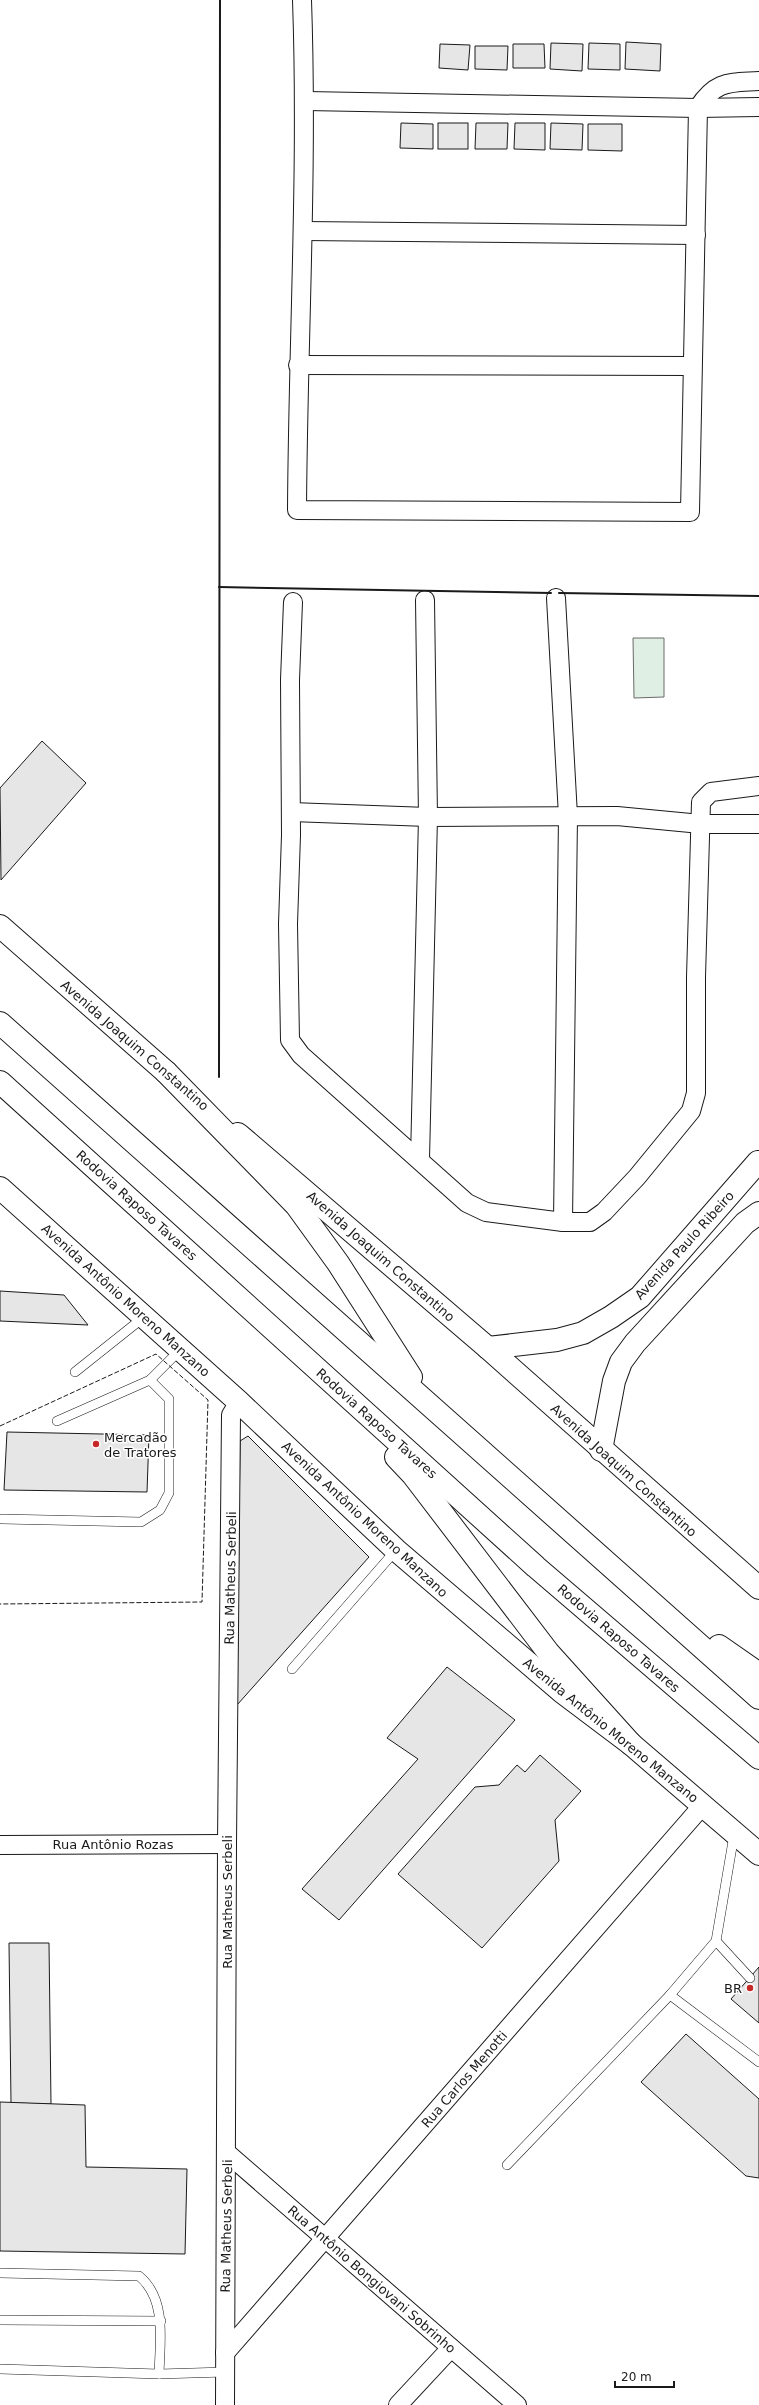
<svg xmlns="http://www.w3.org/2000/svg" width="759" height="2405" viewBox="0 0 759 2405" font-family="'DejaVu Sans',sans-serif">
<rect width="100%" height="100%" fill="#fff"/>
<polygon fill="#e0efe3" stroke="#6a6a6a" points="633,638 664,638 664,697 634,698"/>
<g fill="#e6e6e6" stroke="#1a1a1a">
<polygon points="626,42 661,44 660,71 625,69"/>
<polygon points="551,43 583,44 582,71 550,69"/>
<polygon points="589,43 620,44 620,70 588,69"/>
<polygon points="440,44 470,45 468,70 439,68"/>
<polygon points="513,44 544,44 545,68 513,68"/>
<polygon points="475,46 508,46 507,70 475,69"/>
<polygon points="401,123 433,124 433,149 400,148"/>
<rect x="438" y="123" width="30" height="26"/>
<polygon points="476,123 508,123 507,149 475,149"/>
<polygon points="515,123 545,123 545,150 514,149"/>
<polygon points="551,123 583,124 582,150 550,149"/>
<polygon points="588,124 622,124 622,151 588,150"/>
<polygon points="42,741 86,783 1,880 0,788"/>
<polygon points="0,1291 64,1295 88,1325 0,1321"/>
<polygon points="7,1432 149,1435 147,1492 4,1490"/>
<polygon points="248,1436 369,1557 237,1705 240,1441"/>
<polygon points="447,1667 515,1720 339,1920 302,1889 418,1759 387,1738"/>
<polygon points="540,1755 581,1791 555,1820 559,1861 482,1948 398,1874 475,1787 499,1785 517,1765 525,1772"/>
<polygon points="9,1943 49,1943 51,2104 11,2103"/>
<polygon points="759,1967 759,2023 731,1999"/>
<polygon points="686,2034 759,2099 759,2178 746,2176 641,2082"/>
<polygon points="0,2102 85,2105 86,2167 187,2169 185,2254 0,2251"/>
</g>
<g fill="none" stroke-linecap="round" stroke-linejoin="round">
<defs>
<g id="service">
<polyline points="75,1372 144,1317"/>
<polyline points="57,1421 150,1380 180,1350"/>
<polyline points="2,1519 141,1522 160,1510 169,1493 169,1399 150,1380"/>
<polyline points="292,1669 396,1550"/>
<polyline points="716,1941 750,1978"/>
<polyline points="670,1995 759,2062"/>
<polyline points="507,2165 670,1995 716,1941 734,1835"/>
<path d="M0,2273L139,2276C167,2299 160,2341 159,2374"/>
<polyline points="0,2320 161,2321"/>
<polyline points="0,2369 159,2374 225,2372"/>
</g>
<g id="minor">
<path d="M302,0C308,170 298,340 297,510L690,512L698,108C716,80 729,83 759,81"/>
<polyline points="306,101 698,108 759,107"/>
<polyline points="303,231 696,235"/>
<polyline points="298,365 692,366"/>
<polyline points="556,598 568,816 563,1222"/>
<polyline points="293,602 290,680 291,835 288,924 290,1040 301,1055 467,1203 486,1212 563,1222 590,1222 604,1212 637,1177 691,1111 696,1093 696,977 701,802 711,792 759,786"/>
<polyline points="291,812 428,817 617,816 701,824 759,824"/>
<polyline points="420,1159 428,817 425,600"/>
<polyline points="0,1845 227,1844"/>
<polyline points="227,2153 517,2405"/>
<polyline points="225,2353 703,1805"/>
<polyline points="225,2405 227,1844 231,1415 239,1402"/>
<polyline points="398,2405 451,2348"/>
</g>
<g id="tertiary">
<polyline points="238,1134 488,1348 759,1588"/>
<polyline points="488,1348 557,1340 583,1333 611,1317 640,1297 758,1162"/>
<polyline points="601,1450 614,1381 621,1362 635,1343 745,1223 759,1213"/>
</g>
<g id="secondary">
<polyline points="0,926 166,1072"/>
<polyline points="0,1188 239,1402 396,1550 562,1692 631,1744 759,1854"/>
</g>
<g id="motorway">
<polyline points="0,1023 759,1698"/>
<polyline points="166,1072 296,1205 338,1263 411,1377"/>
<polyline points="0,1082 536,1567 759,1758"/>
<polyline points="396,1457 413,1475 548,1652 631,1744"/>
<polyline points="719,1646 759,1674"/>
</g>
</defs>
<use href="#service" stroke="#1a1a1a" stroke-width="10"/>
<use href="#minor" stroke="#1a1a1a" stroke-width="20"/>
<use href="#tertiary" stroke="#1a1a1a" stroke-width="24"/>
<use href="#secondary" stroke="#1a1a1a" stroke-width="24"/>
<use href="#motorway" stroke="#1a1a1a" stroke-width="24"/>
<use href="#service" stroke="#fff" stroke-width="9"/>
<use href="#minor" stroke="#fff" stroke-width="18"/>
<use href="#tertiary" stroke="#fff" stroke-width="22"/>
<use href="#secondary" stroke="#fff" stroke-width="22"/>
<use href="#motorway" stroke="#fff" stroke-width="22"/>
<polyline stroke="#1a1a1a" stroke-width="1" stroke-dasharray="5 2" stroke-linecap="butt" points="0,1426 156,1354 208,1400 202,1602 0,1604"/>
<g stroke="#1a1a1a" stroke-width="2">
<polyline points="219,587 551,593"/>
<polyline points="559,593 759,596"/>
<polyline points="219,1077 220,0"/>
</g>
</g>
<g fill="#c62828" stroke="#fff" stroke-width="1.5">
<circle cx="96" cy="1444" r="4"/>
<circle cx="750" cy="1988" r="4"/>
</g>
<g text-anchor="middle" stroke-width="3" stroke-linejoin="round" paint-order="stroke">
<g font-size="13" fill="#1a1a1a" stroke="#fff">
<text transform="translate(135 1045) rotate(41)" y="5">Avenida Joaquim Constantino</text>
<text transform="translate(137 1205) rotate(42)" y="5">Rodovia Raposo Tavares</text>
<text transform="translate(684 1245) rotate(-48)" y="5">Avenida Paulo Ribeiro</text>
<text transform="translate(381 1256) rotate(41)" y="5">Avenida Joaquim Constantino</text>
<text transform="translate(126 1300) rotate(42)" y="5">Avenida Antônio Moreno Manzano</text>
<text transform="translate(377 1423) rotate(42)" y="5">Rodovia Raposo Tavares</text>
<text transform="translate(624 1470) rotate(42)" y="5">Avenida Joaquim Constantino</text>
<text transform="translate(365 1519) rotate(43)" y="5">Avenida Antônio Moreno Manzano</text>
<text transform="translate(230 1578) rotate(-89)" y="5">Rua Matheus Serbeli</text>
<text transform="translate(619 1638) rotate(41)" y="5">Rodovia Raposo Tavares</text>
<text transform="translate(611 1730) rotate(39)" y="5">Avenida Antônio Moreno Manzano</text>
<text x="113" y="1849">Rua Antônio Rozas</text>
<text transform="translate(227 1902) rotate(-90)" y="5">Rua Matheus Serbeli</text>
<text transform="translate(464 2079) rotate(-49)" y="5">Rua Carlos Menotti</text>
<text transform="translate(226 2226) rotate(-89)" y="5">Rua Matheus Serbeli</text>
<text transform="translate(372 2279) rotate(41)" y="5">Rua Antônio Bongiovani Sobrinho</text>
</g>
<g font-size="13" fill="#1a1a1a" stroke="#fff" text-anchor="start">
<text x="104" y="1442">Mercadão<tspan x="104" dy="15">de Tratores</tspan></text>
<text x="742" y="1993" text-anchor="end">BR</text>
</g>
</g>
<path d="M615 2381v6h59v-6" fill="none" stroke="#1a1a1a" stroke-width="2"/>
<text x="621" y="2381" font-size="12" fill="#1a1a1a" stroke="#ffffff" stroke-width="3" paint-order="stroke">20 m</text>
</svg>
